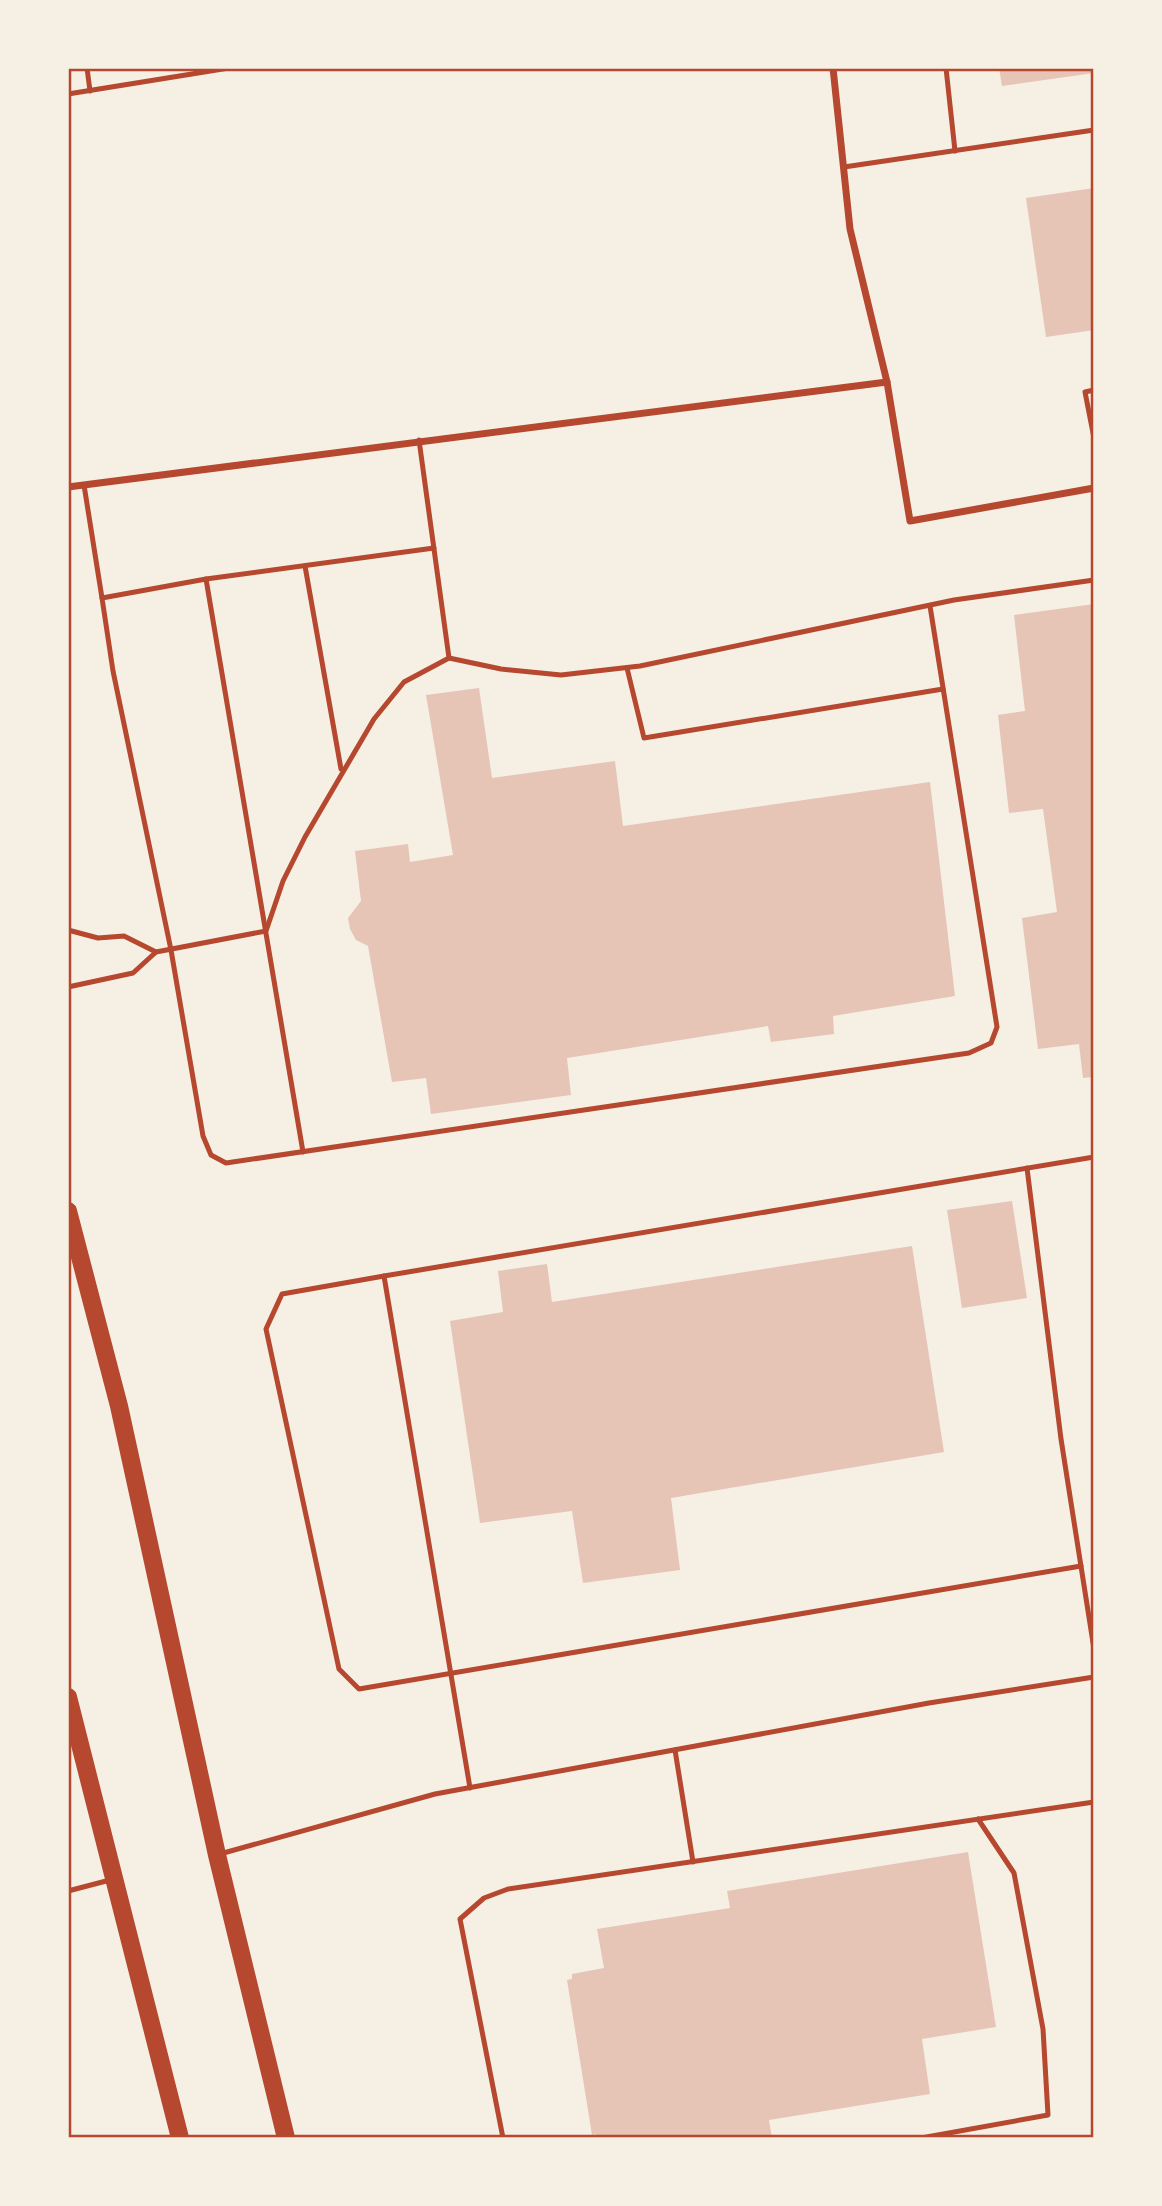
<svg xmlns="http://www.w3.org/2000/svg" width="1162" height="2206" viewBox="0 0 1162 2206" font-family="Quicksand,sans-serif">
<rect width="100%" height="100%" fill="#f6efe4"/>
<g fill="#e6c5b7">
<polygon points="999,68 1094,68 1094,73 1002,86"/>
<polygon points="1094,188 1094,330 1046,337 1026,198"/>
<polygon points="1094,604 1094,1077 1083,1078 1079,1044 1038,1049 1022,918 1057,912 1043,809 1009,813 998,715 1025,711 1014,615"/>
<polygon points="479,688 492,778 615,761 623,826 930,782 955,996 833,1016 834,1034 771,1042 768,1026 567,1058 571,1095 431,1114 426,1078 392,1082 368,946 356,940 350,929 348,918 361,901 355,851 408,844 410,862 453,855 426,695"/>
<polygon points="1012,1201 1027,1298 962,1308 947,1210"/>
<polygon points="912,1246 944,1452 671,1498 680,1570 583,1583 572,1511 480,1523 450,1321 503,1312 498,1271 547,1264 552,1302"/>
<polygon points="968,1852 996,2027 922,2039 930,2094 769,2120 772,2138 630,2138 630,2135 596,2138 596,2134 592,2135 567,1980 572,1979 572,1974 604,1968 597,1929 730,1908 727,1891"/>
</g>
<g fill="none" stroke-linecap="round" stroke-linejoin="round">
<g stroke="#b5482f" stroke-width="5">
<polyline points="87,68 90,91"/>
<polyline points="946,68 955,151"/>
<polyline points="68,94 229,68"/>
<polyline points="844,167 1094,130"/>
<polyline points="1094,390 1085,392 1094,438"/>
<polyline points="419,440 449,658"/>
<polyline points="84,485 102,598"/>
<polyline points="434,548 206,579 102,598 113,671 171,950 203,1136 211,1155 226,1163 969,1053 991,1043 997,1027 930,606"/>
<polyline points="305,566 341,769"/>
<polyline points="206,579 303,1152"/>
<polyline points="627,668 644,738 943,689"/>
<polyline points="68,930 98,938 124,936 156,952"/>
<polyline points="68,987 133,973 156,952 266,931 283,881 305,837 374,719 404,682 449,658 501,669 561,675 640,666 954,600 1094,580"/>
<polyline points="1027,1168 1061,1439 1094,1649"/>
<polyline points="384,1276 282,1294 266,1329 339,1669 359,1689 1081,1566"/>
<polyline points="675,1750 693,1862"/>
<polyline points="470,1788 384,1276 1094,1157"/>
<polyline points="220,1854 435,1794 929,1703 1094,1677"/>
<polyline points="68,1891 110,1880"/>
<polyline points="503,2138 460,1919 484,1898 508,1889 1094,1802"/>
<polyline points="921,2138 1048,2115 1043,2029 1014,1873 978,1819"/>
</g>
<g stroke="#b5482f" stroke-width="7">
<polyline points="833,68 850,229 887,382 910,521 1094,488"/>
<polyline points="68,487 887,382"/>
</g>
<g stroke="#b5482f" stroke-width="18">
<polyline points="68,1211 119,1406 217,1855 286,2138"/>
<polyline points="68,1697 180,2138"/>
</g>
</g>
<rect width="1162" height="2206" fill="none" stroke="#f6efe4" stroke-width="140"/>
<rect x="70" y="70" width="1022" height="2066" fill="none" stroke="#b5482f" stroke-width="2.5"/>
</svg>
